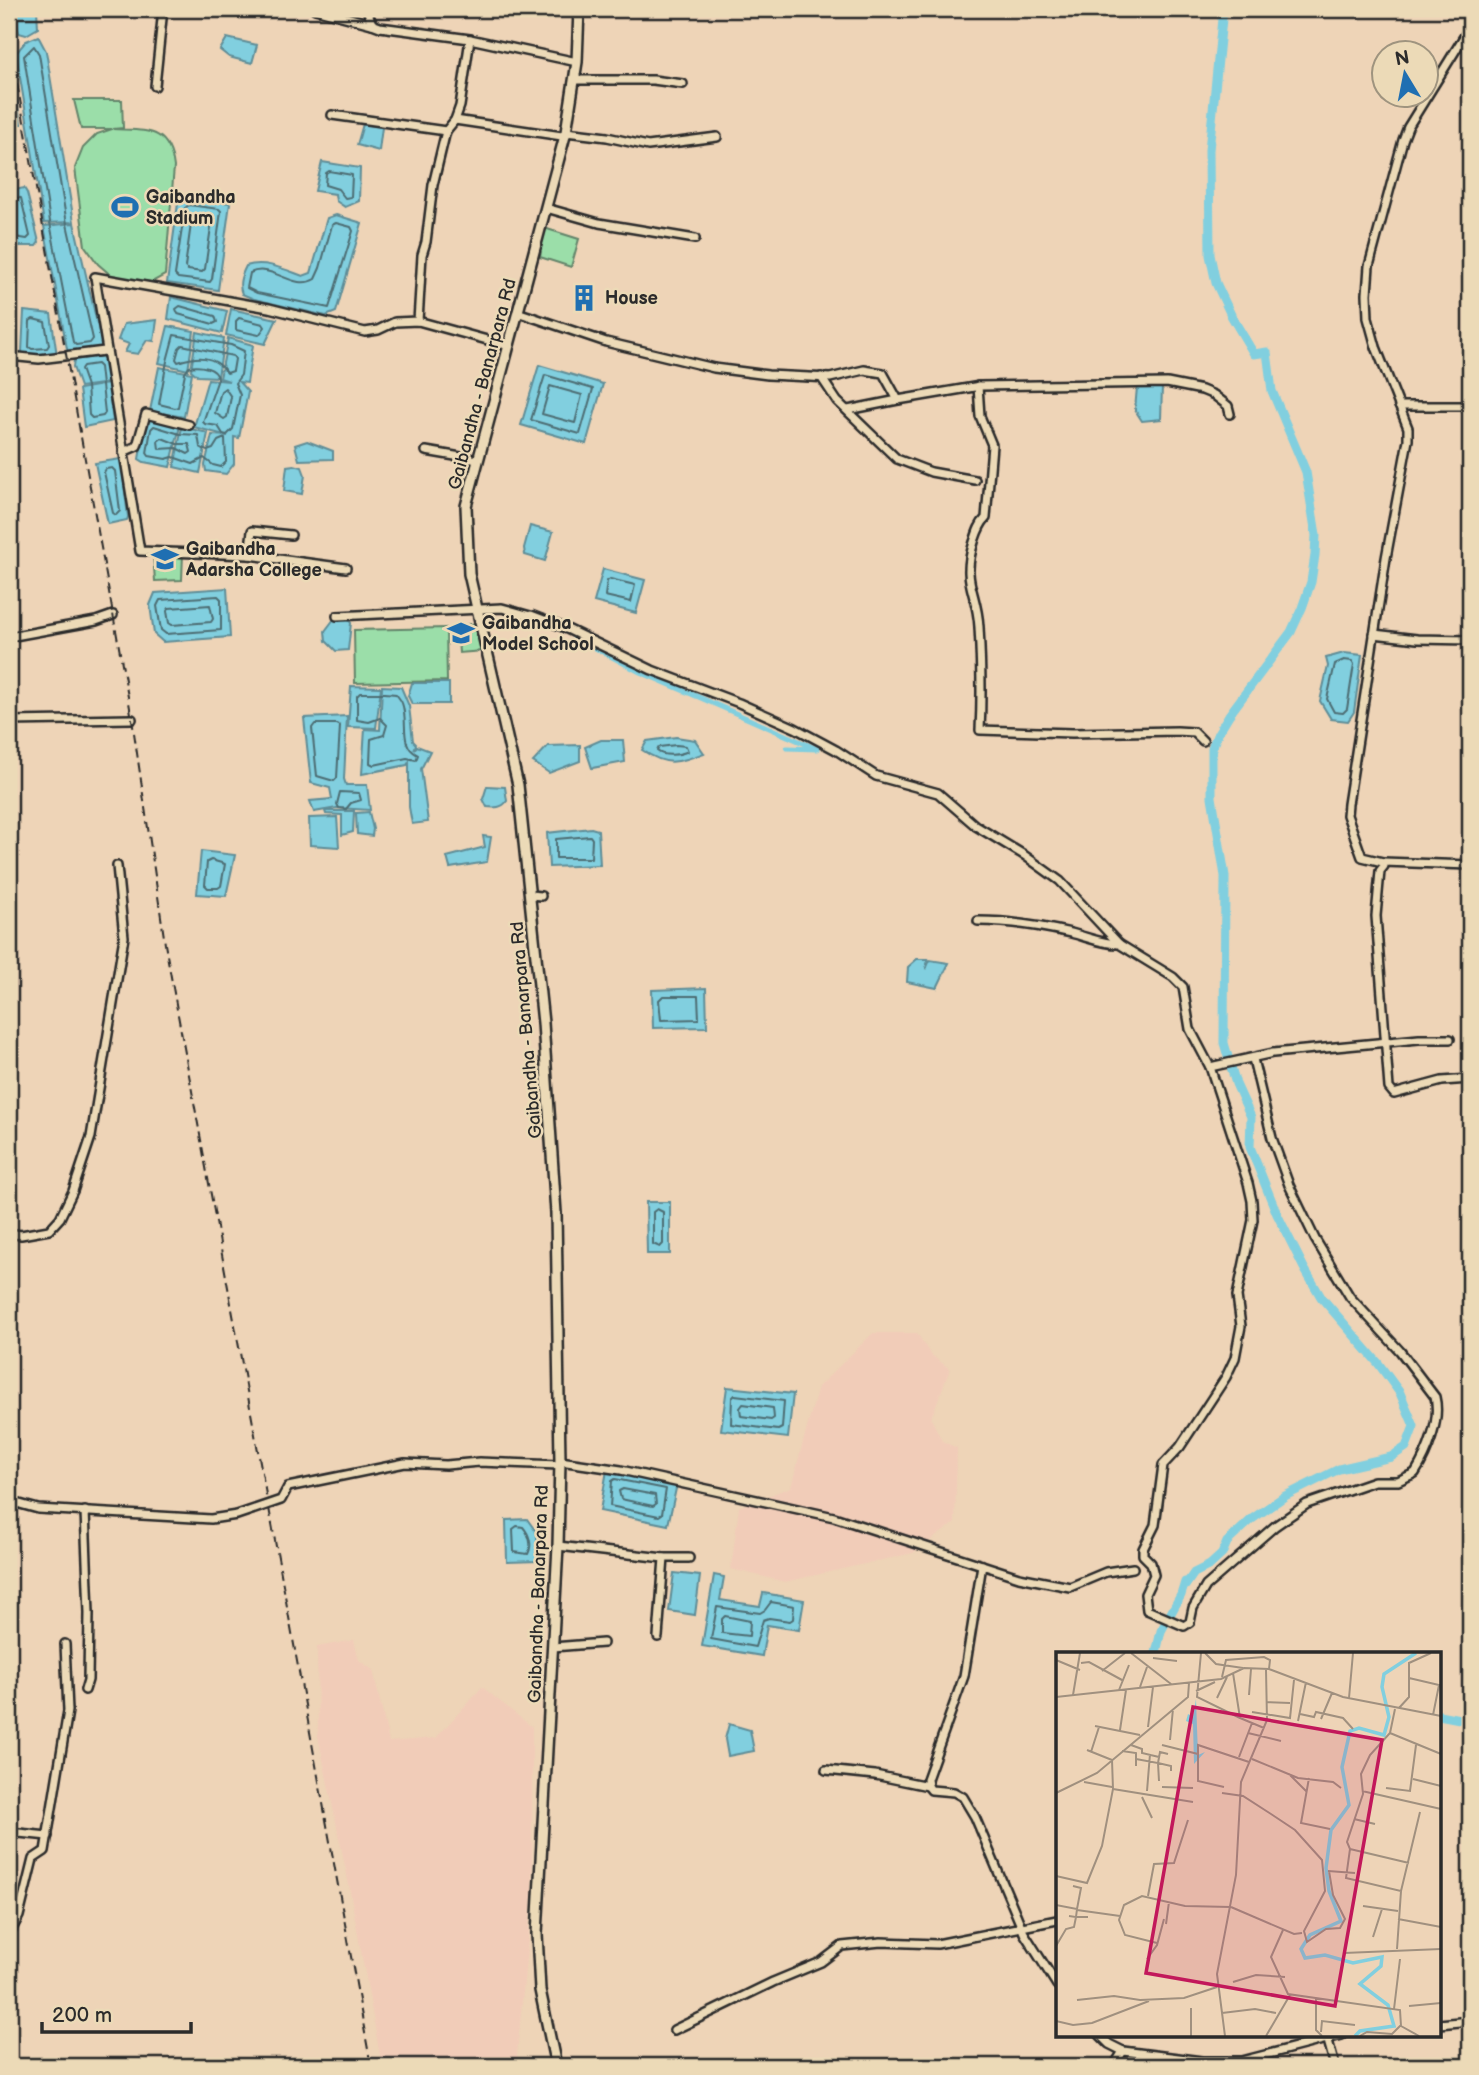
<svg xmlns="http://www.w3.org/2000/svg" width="1479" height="2075" viewBox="0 0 1479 2075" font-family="'Balsamiq Sans',sans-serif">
<rect width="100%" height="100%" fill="#eed4b7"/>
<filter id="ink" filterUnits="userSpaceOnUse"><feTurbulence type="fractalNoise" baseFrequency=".0143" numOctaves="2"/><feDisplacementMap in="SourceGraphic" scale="14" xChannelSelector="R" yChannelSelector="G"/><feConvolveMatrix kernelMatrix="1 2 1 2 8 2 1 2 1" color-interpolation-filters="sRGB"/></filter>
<g filter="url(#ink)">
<g fill="#f1ccb8">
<polygon points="873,1333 917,1333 930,1354 950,1369 931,1418 942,1441 957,1448 955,1523 913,1553 785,1582 731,1569 739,1507 791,1487 818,1387"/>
<polygon points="354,1640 359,1660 373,1670 389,1742 436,1738 482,1687 532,1727 532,1896 516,2066 382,2066 348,1880 318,1736 317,1647"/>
</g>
<g fill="#9bdea9" stroke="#63846a" stroke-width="2">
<path d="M74,100H122L123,128L113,129C148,131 169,127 174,167L165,275L152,282L113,277L98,264L85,246L75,168L83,148L97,134L112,129H81Z"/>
<polygon points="544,228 579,239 571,267 540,257 541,252 537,250"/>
<polygon points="153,553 183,553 182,580 155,581"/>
<polygon points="479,623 483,651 459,653 457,626"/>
<polygon points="446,628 447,681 355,683 354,630"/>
</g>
<g fill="#81cfdf" stroke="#5f8d97" stroke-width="2">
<polygon points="13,9 37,9 38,28 26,35 19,33"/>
<polygon points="38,36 46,51 74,222 44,223 16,53 26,41"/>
<polygon points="227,38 257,45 252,63 229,57 220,50"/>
<polygon points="9,66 10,66 21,124 9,124"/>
<polygon points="363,124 382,127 379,151 357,145"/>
<polygon points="322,162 360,168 359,201 345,207 336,201 335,194 315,191"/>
<polygon points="24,188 27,193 39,242 36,246 14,246 11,243 12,234 9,232 9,191"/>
<polygon points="179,196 230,203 218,290 167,283"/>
<path d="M336,215L362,223L336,312L326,316L254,299L242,294C238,284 241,276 246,266C265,260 284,269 303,276L311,273L327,218Z"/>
<polygon points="74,223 103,349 68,354 44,226"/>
<polygon points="171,297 227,311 222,333 168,319"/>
<polygon points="231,309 277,319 265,344 226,335"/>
<polygon points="24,311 51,314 57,356 25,356 22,352"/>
<polygon points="157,320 154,341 147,340 138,354 125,352 129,344 118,340 124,324"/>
<polygon points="168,326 194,331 188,370 159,363"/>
<polygon points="197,332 224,338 218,377 198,376 191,370"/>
<polygon points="228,338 253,345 247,383 239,382 248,392 239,438 234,437 234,464 226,474 206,471 205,465 212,435 228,436 194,427 208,379 229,381 220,378"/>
<polygon points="106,355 109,383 80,387 73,367 74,360"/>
<polygon points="539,365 603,384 586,444 521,425"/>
<polygon points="159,367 192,373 184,417 150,411"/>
<polygon points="108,384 113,421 84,427 79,389"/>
<polygon points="1137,387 1162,387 1161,419 1142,421 1135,410"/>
<polygon points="150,418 180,426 170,467 144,462 139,459 145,424"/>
<polygon points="182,427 208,433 200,473 174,467"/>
<polygon points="307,441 333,451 333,459 299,460 295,445"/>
<polygon points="121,459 128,517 127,520 108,524 95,463"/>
<polygon points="294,465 302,467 305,475 302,494 284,491 287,466"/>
<polygon points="530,526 553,532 545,561 525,555 524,548"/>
<polygon points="603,569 645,580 636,613 594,602"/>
<polygon points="227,588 230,637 163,642 154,634 150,605 155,593"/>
<polygon points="341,617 347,618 351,623 348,650 336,651 326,641 325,631 334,619"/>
<polygon points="1344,653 1362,655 1354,712 1348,721 1331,719 1320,701 1328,666 1326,658"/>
<polygon points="412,683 449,683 449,704 412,704 408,696"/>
<polygon points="351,686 381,687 376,728 348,727"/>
<polygon points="382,686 401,687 409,706 413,741 416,744 414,750 417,746 430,751 421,769 428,822 412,824 409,807 409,762 407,765 362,774 365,729 380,730"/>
<polygon points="347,716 344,779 346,785 367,785 370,810 337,808 314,812 310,801 332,799 330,788 311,783 304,718"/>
<path d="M676,737L695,740L704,753C677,763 667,767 642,750L647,741Z"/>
<polygon points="601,740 623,740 625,762 592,768 585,747"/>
<polygon points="580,745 580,761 549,773 533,762 548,746"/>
<path d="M487,786L505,787L507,801C502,808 495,808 487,807L483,799Z"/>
<polygon points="325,811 354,811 353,832 342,835 342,815 326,814"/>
<polygon points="369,812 373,829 372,836 357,834 356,813"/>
<polygon points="337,817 339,847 310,845 309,818"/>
<polygon points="591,828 598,830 600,865 549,867 547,833"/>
<polygon points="483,836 491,837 487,862 450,868 447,857 485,847"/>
<polygon points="201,851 235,855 226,896 197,894"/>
<polygon points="917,959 928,959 926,969 930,960 949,963 937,988 907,982 908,967"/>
<polygon points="706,988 707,1027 653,1028 652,990"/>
<polygon points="646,1202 670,1202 670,1254 647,1254"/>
<polygon points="727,1387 793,1394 788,1438 721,1430"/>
<polygon points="607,1470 677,1484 668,1525 600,1511"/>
<polygon points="527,1519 537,1533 538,1561 507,1562 506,1520"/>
<polygon points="674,1573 700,1576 695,1615 669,1611"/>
<polygon points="714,1575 724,1577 720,1600 760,1606 763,1593 804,1600 799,1630 767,1625 762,1656 702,1646"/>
<polygon points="729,1724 750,1730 754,1751 728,1756 725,1739"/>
</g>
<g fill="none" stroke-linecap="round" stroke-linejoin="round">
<g stroke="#4d6d73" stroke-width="2">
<polygon points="34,46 39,54 67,224 93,339 90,343 76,345 73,342 51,228 24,56"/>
<polygon points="329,171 352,175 351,197 345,198 338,189 325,185 326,173"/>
<polyline points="9,197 21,198 30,236 27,239 9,236"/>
<polygon points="189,205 219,209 221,211 212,279 210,282 178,278 175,275 185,208"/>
<polygon points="196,215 209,216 212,220 205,269 202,272 188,270 185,267 192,217"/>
<path d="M336,223L351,227L353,231L329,308L257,293L247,288L250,273C271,262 294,292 315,279L320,268L332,225Z"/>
<polygon points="180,306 215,316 217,322 213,324 178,314 176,309"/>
<polygon points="239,318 263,324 265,327 259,335 236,330 236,321"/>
<polygon points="33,319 45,322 49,345 47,348 32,349 29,347 30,321"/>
<path d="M174,335L231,345L244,351L241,375L235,383L240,395L233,429L227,435L223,434L218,426L205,424L203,422L218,379C217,367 199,365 189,367L185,373L178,407L175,408L159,404L167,361Z"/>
<path d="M182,345L233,356L235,359L233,371L227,373C214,354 197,356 178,362L176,359L179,348Z"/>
<polygon points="97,364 100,367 105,413 103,416 92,418 89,415 87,386 81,369 83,366"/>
<polygon points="545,375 593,389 580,434 531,420"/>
<polygon points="550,386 582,395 575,423 542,414"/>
<polygon points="225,388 231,397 227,417 224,419 215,413 221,391"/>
<polygon points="154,426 180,434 198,435 200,447 207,451 213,449 218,441 225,438 226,462 221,467 213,465 204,458 193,464 173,457 166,459 149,456 147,453 151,429"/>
<polygon points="162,438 177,444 189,444 191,452 188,454 176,448 159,449 158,441"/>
<polygon points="112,468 115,471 120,511 116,515 113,513 104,472 106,469"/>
<polygon points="610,579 635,585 631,602 605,596 607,581"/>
<polygon points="218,596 221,599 221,630 166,634 161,630 157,606 160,600"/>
<polygon points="210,605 213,619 211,622 172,625 169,623 167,611 169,608"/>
<polygon points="1344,660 1352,661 1354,664 1347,709 1343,713 1334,712 1327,699 1335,664"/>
<path d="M385,693L396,694C398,697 401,700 402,703C409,722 398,745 418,755L416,760L407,758L374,765L370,763L371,739L384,735L387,725L380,718L369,722L357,720V696L360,693Z"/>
<polygon points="315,724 336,724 340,726 337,778 334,781 317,776 312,728"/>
<path d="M676,745L686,746L688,751C680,755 664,757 657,751L659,747Z"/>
<polygon points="340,792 359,793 361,800 351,803 346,809 339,808 337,804"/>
<polygon points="590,836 592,839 591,858 556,858 556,839"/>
<polygon points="211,860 225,864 221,886 218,888 208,888 205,885 207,862"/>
<polygon points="663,996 698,996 699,1019 661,1020 659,1000"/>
<polygon points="657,1209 663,1212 663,1244 660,1247 653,1244 653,1212"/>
<polygon points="735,1395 784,1401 782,1428 778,1430 731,1424 732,1398"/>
<polygon points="743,1404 773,1408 774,1418 771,1420 741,1416 740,1408"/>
<polygon points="615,1479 666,1489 662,1514 659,1516 610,1506 612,1481"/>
<polygon points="623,1489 655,1495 656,1504 653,1506 621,1499 619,1491"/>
<path d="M517,1526L523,1527C529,1534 533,1545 528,1554L514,1552L513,1529Z"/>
<polygon points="771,1602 794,1606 793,1619 790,1621 769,1618 763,1620 755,1647 711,1639 717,1607 760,1613 765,1610"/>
<polygon points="725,1616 750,1621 749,1636 722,1633 722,1619"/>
</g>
<g stroke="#81cfdf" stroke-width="5">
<polyline points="573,636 640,672 696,696"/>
<polyline points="694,695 817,749 787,748"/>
</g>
<g stroke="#81cfdf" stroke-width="9">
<polyline points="1156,1653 1161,1631 1181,1595 1185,1582 1185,1586 1194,1573 1210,1565 1222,1554 1227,1542 1252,1519 1285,1496 1339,1469 1391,1457 1406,1447 1414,1426 1400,1393 1378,1363 1321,1297 1304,1268 1277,1214 1250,1147 1251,1117 1236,1084 1224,1043 1225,876 1212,797 1212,748 1218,733 1229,715 1291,632 1302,608 1311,582 1315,555 1316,535 1306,472 1272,391 1267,352 1254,354 1232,317 1216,283 1210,255 1209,150 1223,9"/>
<polyline points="1439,1715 1470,1721"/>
</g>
<defs>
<g id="minor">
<polyline points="315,9 372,24"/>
<polyline points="367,9 372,24 380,27 470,39 577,62"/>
<polyline points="1470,27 1408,127 1403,140 1369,266 1367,294 1368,318 1376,347 1408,428 1408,440 1386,558 1348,804 1347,815 1362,857 1383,862 1384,866 1380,871 1376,916 1389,1088 1394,1094 1442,1081 1470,1079"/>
<polyline points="575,80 653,80 683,84"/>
<polyline points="155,86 163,9"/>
<polyline points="332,115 446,131"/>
<polyline points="455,120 562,136 566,132 607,137 648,146 717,137"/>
<polyline points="546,208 599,223 695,239"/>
<polyline points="517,312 606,342 714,368 768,375 830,378 864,370 883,373 898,400 980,386 1167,383 1202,390 1214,395 1228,406 1230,414"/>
<polyline points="418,321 422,255 426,242 433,185 446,131 455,120 460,106 470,39"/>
<polyline points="9,356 39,359 105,351"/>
<polyline points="821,377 837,401 897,459 931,472 975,480"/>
<path d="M978,386L980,416L992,445L986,518C979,525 977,533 974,542C961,583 977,590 979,627C981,662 982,695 980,730L1072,733L1177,731L1194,732L1203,741"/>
<polyline points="1399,406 1470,406"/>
<polyline points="848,410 898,400"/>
<polyline points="426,451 478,460"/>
<polyline points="123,452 137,446 146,414 189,425"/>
<polyline points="249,555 252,531 291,535"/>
<polyline points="346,568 249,555 140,551 95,277 269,308 365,332 378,330 395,322 418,321 509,346"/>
<polyline points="337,616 502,608 534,617"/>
<path d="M565,628L652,670L739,703L795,728L836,750L876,776L938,793L976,826L1024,855L1060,881L1119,944L1173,977L1183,987L1190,1029L1210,1067L1248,1183L1252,1201L1253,1220L1237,1296L1241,1326L1235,1358L1226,1377L1180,1447L1163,1465L1155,1525L1143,1549V1555L1151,1563L1154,1575L1145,1594L1147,1610L1184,1626L1190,1622L1193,1608L1206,1586L1275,1526L1307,1504L1374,1481H1398L1415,1473C1427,1454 1441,1421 1435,1397L1400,1351L1350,1297L1315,1239L1289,1185L1272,1138L1253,1059"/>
<polyline points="1374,634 1417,639 1470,640"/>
<polyline points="9,637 96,621 113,615"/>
<polyline points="9,721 132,719"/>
<polyline points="1383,862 1470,865"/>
<polyline points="531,895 541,896"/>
<path d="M978,921C1009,921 1041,926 1071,933C1087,937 1102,944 1119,944"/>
<polyline points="1210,1067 1273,1053 1419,1039 1450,1039"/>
<polyline points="9,1233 21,1235 49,1230 60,1218 73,1191 91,1137 124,937 117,866"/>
<polyline points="560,1461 621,1470 834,1517 1019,1577 1070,1587 1106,1572 1133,1568"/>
<polyline points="9,1501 38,1509 211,1519 237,1515 281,1500 288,1487 405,1463 446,1465 479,1462 559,1465"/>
<polyline points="85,1511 89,1613 88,1680 85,1690"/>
<polyline points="558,1546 664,1558 689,1558"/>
<polyline points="982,1565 964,1676 927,1779 928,1786 931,1790 954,1792 963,1797 975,1817 1024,1933 1057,1985"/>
<polyline points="658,1637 664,1558"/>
<polyline points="553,1647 603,1643"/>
<polyline points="826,1770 875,1775 928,1786"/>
<polyline points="9,1832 48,1836"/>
<polyline points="9,1935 19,1916 33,1859 45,1851 68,1711 65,1644"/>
<polyline points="1439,2024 1470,2021"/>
<polyline points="674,2030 773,1982 821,1962 842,1946 881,1942 937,1944 1057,1920"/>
<polyline points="1100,2035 1109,2044 1123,2051 1202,2061 1242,2061 1342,2035"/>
<polyline points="1327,2037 1335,2066"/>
<polyline points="1114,2066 1123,2051"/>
</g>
<polyline id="major" points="556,2066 540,1990 537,1934 558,1546 560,1461 556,1213 543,1023 518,785 469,574 466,506 566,132 577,62 579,9"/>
</defs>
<use href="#minor" stroke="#2b2b2b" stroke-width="12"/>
<use href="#major" stroke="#2b2b2b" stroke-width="14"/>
<use href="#minor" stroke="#ecdab7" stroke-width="7"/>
<use href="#major" stroke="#ecdab7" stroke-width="9"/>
<g stroke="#2b2b2b" stroke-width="2" stroke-dasharray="10 5" stroke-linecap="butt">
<polyline points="9,39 132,719 165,944 267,1500"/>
<polyline points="269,1508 371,2066"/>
</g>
<defs>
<polyline id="minor-bridge" points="531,615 565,628"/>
</defs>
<use href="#minor-bridge" stroke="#2b2b2b" stroke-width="12" stroke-linecap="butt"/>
<use href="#minor-bridge" stroke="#ecdab7" stroke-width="7"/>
</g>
</g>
<defs>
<symbol id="stadium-bare" viewBox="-9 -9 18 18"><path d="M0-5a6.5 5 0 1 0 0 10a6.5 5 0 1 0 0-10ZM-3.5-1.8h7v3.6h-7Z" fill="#1f6fb2" stroke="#ecdab7" stroke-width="2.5" paint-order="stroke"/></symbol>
<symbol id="building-bare" viewBox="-9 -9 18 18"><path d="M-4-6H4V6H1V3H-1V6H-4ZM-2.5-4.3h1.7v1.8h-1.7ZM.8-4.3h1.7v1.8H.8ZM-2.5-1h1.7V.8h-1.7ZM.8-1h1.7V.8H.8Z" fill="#1f6fb2" stroke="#ecdab7" stroke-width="2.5" paint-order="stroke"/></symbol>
<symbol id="university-bare" viewBox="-9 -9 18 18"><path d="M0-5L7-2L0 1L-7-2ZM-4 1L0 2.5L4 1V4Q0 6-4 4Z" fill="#1f6fb2" stroke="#ecdab7" stroke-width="2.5" paint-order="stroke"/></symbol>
<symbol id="school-bare" viewBox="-9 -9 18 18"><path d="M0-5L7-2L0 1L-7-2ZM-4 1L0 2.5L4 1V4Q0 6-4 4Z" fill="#1f6fb2" stroke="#ecdab7" stroke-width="2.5" paint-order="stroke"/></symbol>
</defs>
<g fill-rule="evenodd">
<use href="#stadium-bare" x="106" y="188" width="38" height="38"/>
<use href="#building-bare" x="565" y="279" width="38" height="38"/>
<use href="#university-bare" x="146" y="540" width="38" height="38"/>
<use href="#school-bare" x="442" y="614" width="38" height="38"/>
</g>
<g text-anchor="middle" stroke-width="5" stroke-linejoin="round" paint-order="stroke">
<g font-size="18" font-weight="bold" fill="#2b2b2b" stroke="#ecdab7" text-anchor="start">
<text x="146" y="203">Gaibandha<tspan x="146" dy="21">Stadium</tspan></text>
<text x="605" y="304">House</text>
<text x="186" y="555">Gaibandha<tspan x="186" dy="21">Adarsha College</tspan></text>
<text x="482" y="629">Gaibandha<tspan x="482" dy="21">Model School</tspan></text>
</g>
<g font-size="18" fill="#2b2b2b" stroke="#ecdab7">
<text transform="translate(482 384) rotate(-75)" y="6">Gaibandha - Banarpara Rd</text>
<text transform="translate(526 1030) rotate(-95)" y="6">Gaibandha - Banarpara Rd</text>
<text transform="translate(538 1594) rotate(-88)" y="6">Gaibandha - Banarpara Rd</text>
</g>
</g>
<g transform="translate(1056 1652)">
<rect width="385" height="385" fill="#eed4b7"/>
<path d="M140,47L142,103L149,100L138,112L137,72L130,69L132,62L137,65Z" fill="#81cfdf"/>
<path fill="none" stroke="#81cfdf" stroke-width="3.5" d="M299,384L304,379L338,374L332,353L304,332L325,314L326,305L297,311L269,303L249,306L245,297L254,283L285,269L273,239L270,216L275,178L293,153L286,115L294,79L303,76L328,83L333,65L326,35L328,22L360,1"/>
<path fill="none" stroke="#a0907f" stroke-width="2" d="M75,1L115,32M145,1L141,45L184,66M149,1L160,12L187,16M97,6L121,9M0,8L24,18M25,11L33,10L66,28M46,19L69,1M177,21L184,66L208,76M166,25L170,8L208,5L214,8L213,17M353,26L383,33L377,63M84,35L91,15M63,38L73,13M140,39L159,30M17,43L24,1M193,43L195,17M0,45L165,27L188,16L213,17L287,45L385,64M161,46L171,25M293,46L297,1M211,50L234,51M343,56L353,45V11L375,1M339,57L334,81L314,103L305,122L307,142L291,190L294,197L290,226L345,239L341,297M196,60L234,66L238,28M244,62L258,65L260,60L287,66L297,77M265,67L276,41M242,69L250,30M39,74L84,83M92,75L97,35M64,78L70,38M192,81L225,89M334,81L385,102M114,88L117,57M75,93L86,97V101L103,105M106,93L142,102M66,99L80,101V114M35,100L43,75M112,102L104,100L102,111L115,114V119M183,105L196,71M80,107L102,111L103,129M196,107L242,126L277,130L285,136M233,122L250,139M253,126L245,171L274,177M357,127L385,134M28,130L56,135M106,135L137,136M168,135L142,129V93L193,110M330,136L354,139L360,93M57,137L137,150M91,139L94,102M306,139L385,157M0,141L41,121L132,45L133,31M166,141L187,144L215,162L239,178L266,208L269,239L248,279L251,290L270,277L284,276L289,267L277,243L273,219M86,145L96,166M298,167L319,172M294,197L353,211M272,219L299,221M0,224L31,231L46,194L57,137L56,108L31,98M17,234L25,236L21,257M345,239L364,160M92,244L98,212L118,211L132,168M0,253L21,257L20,265H32M307,254L342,259M175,255L238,282L246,281M21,258L64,264M342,267L385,275M110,272L113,250M227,278L215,305L232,342L344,358L345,374L363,384M317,285L326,257M101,291L69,283L63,268L68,253L86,244L129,254L175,255M0,294L10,277L18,275L20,265L13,264M288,301L385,297M91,307L101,293L108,267M177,330L200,323L229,325M260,346V378L266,384M21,348L58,344L84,348L128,346L161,335M353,354L385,351M135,356V384M338,357L344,307M166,361L199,357L220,361M0,369L17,373L36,371L93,349M265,380L266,369L299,373M169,384L161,322L180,223L185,130L211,68L210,18M210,384L234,343M304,384L311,380L336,382L345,373"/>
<path fill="#c2185b" fill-opacity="0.15" stroke="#c2185b" stroke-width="3.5" d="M137,55L326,88L279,354L90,321Z"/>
<rect width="385" height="385" fill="none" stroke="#2b2b2b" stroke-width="3.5"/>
</g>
<rect width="1479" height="2075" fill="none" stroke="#ecdab7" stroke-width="35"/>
<rect x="18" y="18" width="1444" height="2040" fill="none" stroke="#2b2b2b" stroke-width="2.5" filter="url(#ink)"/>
<g transform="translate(1405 74) rotate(350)"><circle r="33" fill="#ecdab7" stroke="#9f947f" stroke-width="2"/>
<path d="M0-5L12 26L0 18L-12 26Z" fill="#1f6fb2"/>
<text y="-10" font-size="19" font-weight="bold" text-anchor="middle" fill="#2b2b2b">N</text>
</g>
<path d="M42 2022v10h149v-10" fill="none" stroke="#2b2b2b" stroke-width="3.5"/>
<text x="52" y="2022" font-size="21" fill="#2b2b2b" stroke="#ecdab7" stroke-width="5" paint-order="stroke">200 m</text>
</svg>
